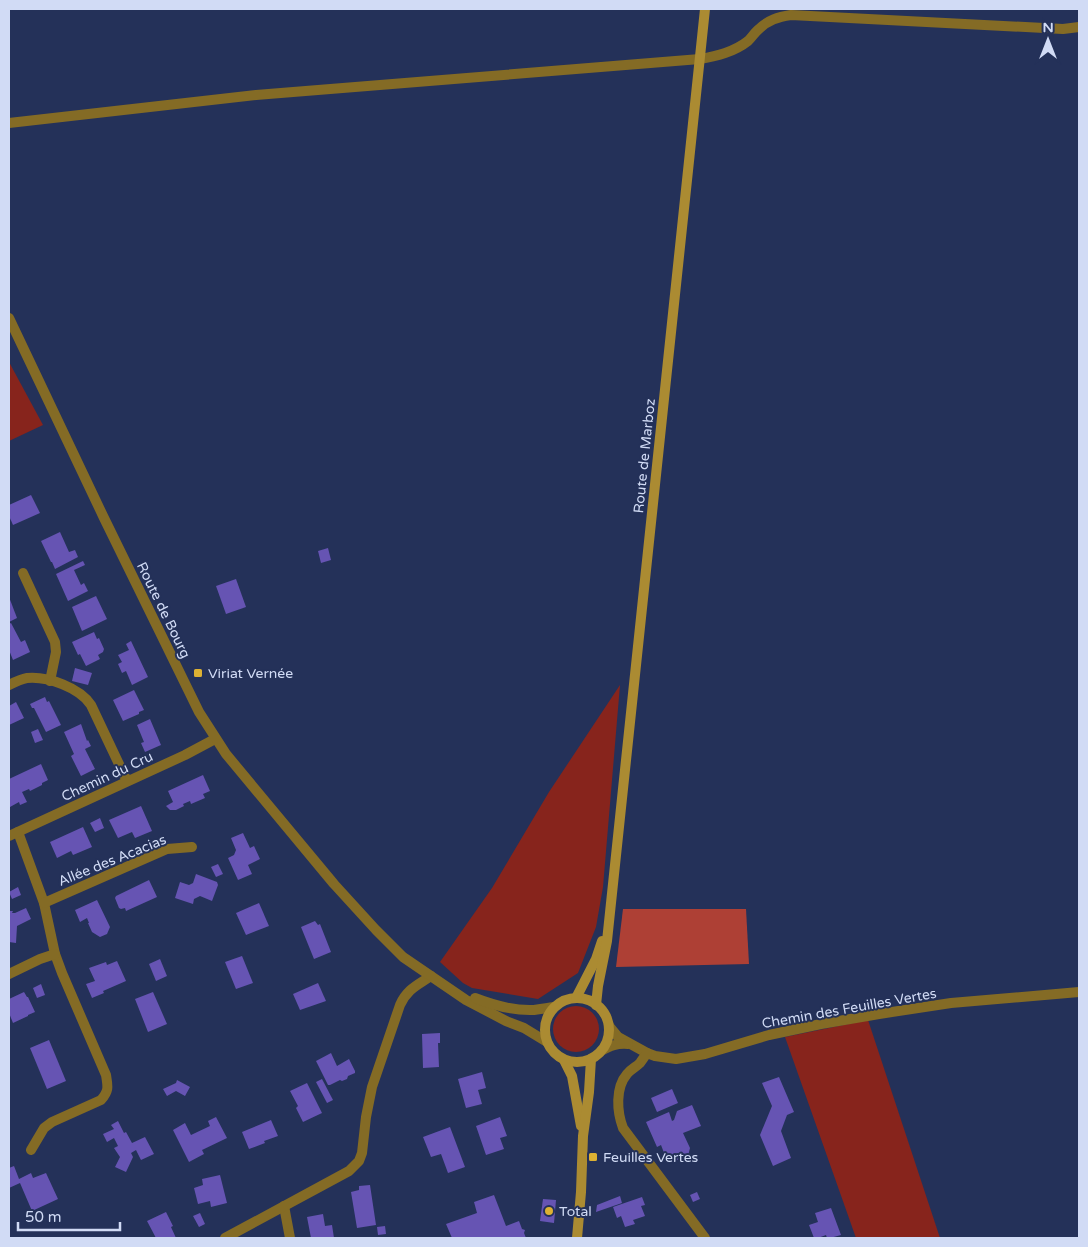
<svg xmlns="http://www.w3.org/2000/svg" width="1088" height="1247" viewBox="0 0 1088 1247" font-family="'Varela Round',sans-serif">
<rect width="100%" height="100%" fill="#243159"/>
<g fill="#87241c">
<polygon points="9,362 43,425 9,441"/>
<polygon points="620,685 603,887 596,927 578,973 538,999 472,988 463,983 440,962 492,888 549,792"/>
<circle cx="576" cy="1029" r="23"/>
<polygon points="868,1020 940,1238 856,1238 785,1037"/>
</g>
<polygon fill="#ae4035" points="623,909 746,909 749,964 616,967"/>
<g fill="#6654b3">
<polygon points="31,495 40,513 13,525 9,516 9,505"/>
<polygon points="60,532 69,552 75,550 78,557 55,569 52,562 51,562 41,541"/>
<polygon points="328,548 331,560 321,563 318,551"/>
<polygon points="83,561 85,565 74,570 81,585 84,583 88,591 68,601 56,574"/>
<polygon points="236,579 246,607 226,614 216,586"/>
<polygon points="96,596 107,619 82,631 72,607"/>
<polygon points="9,597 17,618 9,622"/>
<polygon points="11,623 21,642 25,640 30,652 13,660 9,650 9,624"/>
<polygon points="94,632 97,639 99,638 104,649 103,652 98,655 100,659 86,666 80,654 78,655 72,642"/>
<polygon points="131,641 148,677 132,685 126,671 122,673 118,664 122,662 118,655 129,650 126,644"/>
<polygon points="75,668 92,673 88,685 72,681"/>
<polygon points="134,690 144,710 139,712 139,714 123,721 113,700"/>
<polygon points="45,697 47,702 49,701 61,725 46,732 34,708 32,708 30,704"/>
<polygon points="16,702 24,718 9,725 9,706"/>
<polygon points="150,719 161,745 145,752 141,743 144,742 137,725"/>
<polygon points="81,724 87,741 88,740 91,746 85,749 95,769 81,776 71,756 74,754 64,732"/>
<polygon points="38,729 43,740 35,743 31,732"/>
<polygon points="41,764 48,780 42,783 42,785 30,791 29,789 22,792 27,802 20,805 19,802 10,807 9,779"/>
<polygon points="203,775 210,791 203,794 205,798 191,804 190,801 183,804 184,806 176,810 170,810 166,806 173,802 168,791"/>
<polygon points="141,806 152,831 135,838 132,832 118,838 109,820"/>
<polygon points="100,818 104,828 95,832 90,823"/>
<polygon points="83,827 92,847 73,855 71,851 57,858 50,842"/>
<polygon points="243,833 250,848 254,846 260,859 248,865 252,874 238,880 228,858 234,855 236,850 231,838"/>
<polygon points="218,864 223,874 216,877 211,867"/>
<polygon points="196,874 217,882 218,885 212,901 200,896 194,899 193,904 175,898 180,882 189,885 193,883"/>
<polygon points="149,880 157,897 126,911 125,908 121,909 119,908 115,898 116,896"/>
<polygon points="18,887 21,895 12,899 9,892"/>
<polygon points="97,900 110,927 107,934 100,937 92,932 88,923 89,923 87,918 80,922 75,910"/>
<polygon points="259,903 269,926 246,935 236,913"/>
<polygon points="26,908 31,919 17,926 16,943 9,942 9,911 13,911 12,913 15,913"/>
<polygon points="315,921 318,925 320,924 331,952 314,959 301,927"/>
<polygon points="242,956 253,983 236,989 225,962"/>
<polygon points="160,959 167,976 156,981 149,964"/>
<polygon points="117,961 126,981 103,991 104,993 92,998 86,984 95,981 89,968 106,962 107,965"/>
<polygon points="318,983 326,1001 300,1010 293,994"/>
<polygon points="41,984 45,995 37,998 33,988"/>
<polygon points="24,992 27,997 28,997 35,1012 28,1015 28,1016 13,1023 9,1013 10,1011 9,999"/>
<polygon points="153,992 167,1024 148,1032 135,999"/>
<polygon points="440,1033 440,1043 438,1043 439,1067 423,1068 422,1034"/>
<polygon points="49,1040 66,1081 47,1089 30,1048"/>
<polygon points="331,1053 337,1066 349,1059 355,1071 355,1073 348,1076 347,1079 342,1081 340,1080 330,1085 328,1085 316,1061"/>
<polygon points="482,1072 486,1088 478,1090 482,1104 466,1108 458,1079"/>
<polygon points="779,1077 794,1112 787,1115 781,1131 791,1158 773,1166 760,1135 772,1106 762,1083"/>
<polygon points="322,1079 333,1100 327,1103 316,1082"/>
<polygon points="177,1080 190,1087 185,1096 176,1091 167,1096 163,1089 176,1083"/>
<polygon points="307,1083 322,1113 303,1122 296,1108 298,1106 290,1091"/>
<polygon points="672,1089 678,1103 657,1112 651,1098"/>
<polygon points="692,1105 701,1126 683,1133 690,1148 688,1156 675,1161 673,1155 666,1158 661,1145 657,1147 646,1122 669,1112 672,1121 674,1120 677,1111"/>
<polygon points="216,1117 227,1138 202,1150 204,1154 189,1162 173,1130 185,1123 191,1135 210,1126 208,1121"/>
<polygon points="500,1117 507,1136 500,1138 504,1149 486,1155 476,1126"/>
<polygon points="271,1120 278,1136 264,1141 265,1143 249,1149 242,1132"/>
<polygon points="118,1121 124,1133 126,1132 132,1143 145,1137 154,1154 141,1160 136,1150 131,1153 133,1157 126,1172 115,1167 120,1157 114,1148 118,1146 114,1138 107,1142 103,1134 114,1129 111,1125"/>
<polygon points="450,1127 465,1167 448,1173 441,1154 431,1157 423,1137"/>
<polygon points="14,1166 19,1179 31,1173 33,1178 46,1173 58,1199 32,1211 20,1183 9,1188 9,1168"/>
<polygon points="220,1175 227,1203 211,1207 210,1201 198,1204 194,1188 203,1185 202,1179"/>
<polygon points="370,1185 376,1225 357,1228 351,1192 359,1190 359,1186"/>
<polygon points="697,1192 700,1199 693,1202 690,1195"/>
<polygon points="494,1195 506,1226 519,1221 522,1229 525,1230 524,1233 526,1238 452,1238 446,1224 477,1213 474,1202"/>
<polygon points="620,1196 622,1203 596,1212 597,1205"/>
<polygon points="642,1197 645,1205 641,1206 645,1216 633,1220 635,1224 625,1227 621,1216 617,1218 613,1207"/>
<polygon points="543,1199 556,1200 554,1223 540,1221"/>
<polygon points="831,1208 841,1235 830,1238 827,1238 826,1235 818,1238 814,1238 809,1225 818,1222 815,1213"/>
<polygon points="166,1212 173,1226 171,1227 176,1238 156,1238 147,1221"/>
<polygon points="200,1213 205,1224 199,1227 193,1216"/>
<polygon points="323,1214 325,1226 332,1225 334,1238 311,1238 307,1217"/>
<polygon points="385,1226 386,1234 378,1235 377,1227"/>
</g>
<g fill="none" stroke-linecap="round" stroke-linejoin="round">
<g stroke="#846b25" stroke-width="10">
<path d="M9,123L256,95L700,59C717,56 734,52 748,41C752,37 755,32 759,29C768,20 778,17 791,15L1063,29L1079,27"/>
<polyline points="23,573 55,642 56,652 50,681"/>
<path d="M9,685C15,682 21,679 27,678C48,676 80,688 91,705L127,781"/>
<path d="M18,832L44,903L55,954L62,973L106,1075C108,1087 109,1091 101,1100L52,1122L44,1128L31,1150"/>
<polyline points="9,836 185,755 215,739"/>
<polyline points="44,903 167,849 192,847"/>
<polyline points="9,974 40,959 55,954"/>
<polyline points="609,1026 618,1037 647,1053 655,1056 676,1059 705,1054 769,1035 821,1024 879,1014 951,1003 1079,992"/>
<path d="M601,1051C610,1046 617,1043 628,1044"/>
<path d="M647,1053C645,1056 642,1060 640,1063C636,1067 631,1069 627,1074C615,1088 617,1112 623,1128L705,1238"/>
<polyline points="284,1206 290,1238"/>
<path d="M225,1238L349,1171L359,1161L362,1153L366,1117L372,1087L400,1005C407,989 418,985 431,976"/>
</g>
<g stroke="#846b25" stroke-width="10">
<polyline points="9,318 104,518 199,712 226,754 334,884 376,930 403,957 466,1000 506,1021 524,1028 547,1042"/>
<path d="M475,998C493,1005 514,1011 534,1010C541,1009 548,1008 554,1007"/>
</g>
<g stroke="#ab8b32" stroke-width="10">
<circle cx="577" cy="1030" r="32"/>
<polyline points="576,998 596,959 602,941"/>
<polyline points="596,1005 598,986 607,941 705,9"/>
<polyline points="564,1060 572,1076 581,1126"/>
<polyline points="577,1238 581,1192 583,1136 589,1092 591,1059"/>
</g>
</g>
<g fill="#ddb133" stroke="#243159" stroke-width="2">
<rect x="193" y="668" width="10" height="10" rx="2.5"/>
<rect x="588" y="1152" width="10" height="10" rx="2.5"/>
<circle cx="549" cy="1211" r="5"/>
</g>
<g text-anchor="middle" stroke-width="4" stroke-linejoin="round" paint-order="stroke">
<g font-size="14" fill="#d1dbf5" stroke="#243159">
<text transform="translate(644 456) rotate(-84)" y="5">Route de Marboz</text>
<text transform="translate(164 610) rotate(64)" y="5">Route de Bourg</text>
<text transform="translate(107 776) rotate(-25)" y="5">Chemin du Cru</text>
<text transform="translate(112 860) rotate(-22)" y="5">Allée des Acacias</text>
<text transform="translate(849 1008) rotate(-10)" y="5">Chemin des Feuilles Vertes</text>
</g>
<g font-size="14" fill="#d1dbf5" stroke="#243159" text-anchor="start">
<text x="208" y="678">Viriat Vernée</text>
<text x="603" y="1162">Feuilles Vertes</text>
<text x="559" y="1216">Total</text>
</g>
</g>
<rect width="1088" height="1247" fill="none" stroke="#d1dbf5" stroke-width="20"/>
<g transform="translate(1048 40)" stroke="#243159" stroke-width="4" paint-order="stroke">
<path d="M0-4L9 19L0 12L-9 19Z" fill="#d1dbf5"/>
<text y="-8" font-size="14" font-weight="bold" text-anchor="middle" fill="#d1dbf5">N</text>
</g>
<path d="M18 1222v8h102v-8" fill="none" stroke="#d1dbf5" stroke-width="2.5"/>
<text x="25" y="1222" font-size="15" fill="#d1dbf5" stroke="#243159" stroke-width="4" paint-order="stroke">50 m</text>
</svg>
